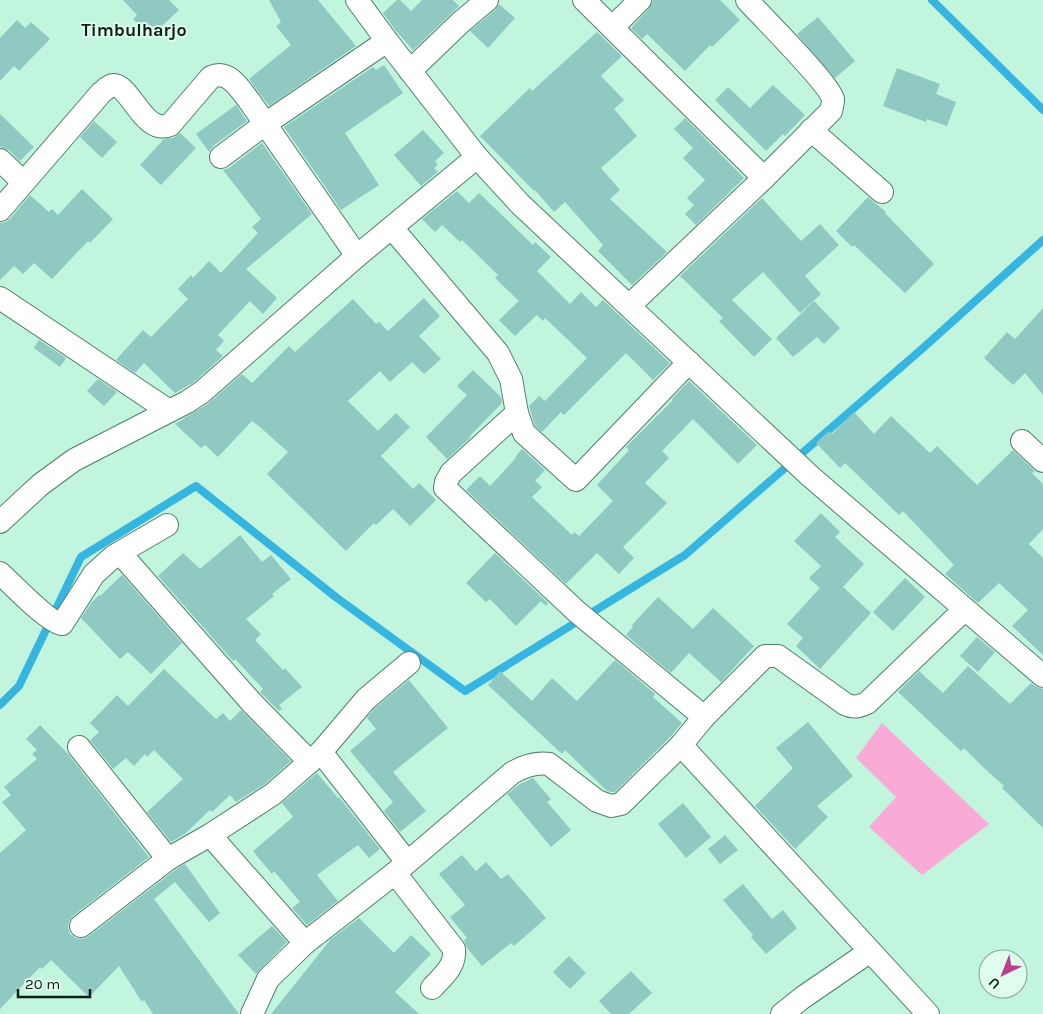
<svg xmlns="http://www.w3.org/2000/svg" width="1043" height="1014" viewBox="0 0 1043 1014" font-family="Karla,sans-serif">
<rect width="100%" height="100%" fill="#c2f5dd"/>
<polygon fill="#f9abd6" points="882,723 989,824 922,875 869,827 896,797 856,758"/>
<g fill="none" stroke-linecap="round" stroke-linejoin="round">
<g stroke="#35b5e0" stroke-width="8">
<polyline points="932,0 1043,110"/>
<polyline points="0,705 19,686 81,557 196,486 337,598 465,691 685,555 923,348 1043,240"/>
</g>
</g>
<g fill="#90c9c2">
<polygon points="123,0 169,0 179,10 150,37 133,19 137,15"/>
<polygon points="269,0 318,0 356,46 269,106 249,79 291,45 276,26 281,22"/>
<polygon points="397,0 400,0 411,11 422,0 453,0 459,6 413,50 396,31 383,13"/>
<polygon points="653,0 720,0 740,20 712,47 710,45 685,71 647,34 642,39 631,28 649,9"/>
<polygon points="499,4 515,18 488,48 470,31 495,10"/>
<polygon points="818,17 855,61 835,78 797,34"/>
<polygon points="17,20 25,28 31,22 50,39 19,71 14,66 0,81 0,38"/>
<polygon points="597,32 622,56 601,76 624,100 614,109 637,136 601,168 620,190 610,199 667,252 632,285 598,251 603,245 565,202 554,212 535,190 534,191 480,136 530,88 532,91"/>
<polygon points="384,65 403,93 345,133 379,185 341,210 284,127 373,67 376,70"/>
<polygon points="897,68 940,84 936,94 956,102 947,126 927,119 926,122 883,106"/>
<polygon points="773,85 805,115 785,136 783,134 766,151 715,100 728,87 750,108"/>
<polygon points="236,105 247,121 213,146 209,152 196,134"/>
<polygon points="0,114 34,147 20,161 9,150 0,147"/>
<polygon points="685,118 744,178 696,225 685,214 694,205 687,198 705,180 683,158 693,148 674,129"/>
<polygon points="94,121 117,142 102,158 80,137"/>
<polygon points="423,130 444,153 435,161 438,165 434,168 438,172 421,186 394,155"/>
<polygon points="180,133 196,148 161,185 140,165 164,139 173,138"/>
<polygon points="262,143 312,214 246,269 277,298 263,314 250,301 218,335 224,341 216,350 223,356 194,382 175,393 144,363 135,373 116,360 143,330 151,337 188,299 178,289 191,275 193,278 209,261 221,273 258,233 252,227 261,219 223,170 229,168"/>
<polygon points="82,189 113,219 90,243 88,241 52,279 34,263 23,274 14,266 0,280 0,223 5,222 10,219 30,195 49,212 52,209 58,215"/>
<polygon points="457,191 469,203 479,193 533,245 535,242 551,257 537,271 570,304 581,292 596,307 603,300 670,363 653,380 626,353 564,415 561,412 542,432 535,426 529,406 539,396 545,401 587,358 545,318 543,321 537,315 515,336 499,320 519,301 495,278 498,275 462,240 460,242 442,225 435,232 422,219"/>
<polygon points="868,197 886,212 885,213 934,264 905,293 854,245 852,247 836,231"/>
<polygon points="762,198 801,241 820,224 839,245 805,276 821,294 800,313 763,272 732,300 772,339 754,357 719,321 723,318 680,276"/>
<polygon points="424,298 440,316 419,336 441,359 424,374 412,362 390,382 380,371 348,401 378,431 396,413 410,427 381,456 413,489 419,483 436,500 410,526 393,509 376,525 374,523 346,551 267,474 288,452 260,427 252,421 218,457 205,445 201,448 175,424 209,403 242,374 252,383 289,346 295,352 353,299 376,324 379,322 388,331"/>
<polygon points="814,301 840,328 824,344 817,337 793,357 776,338"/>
<polygon points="1043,308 1043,395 1025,373 1013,385 984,358 1007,332 1015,339"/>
<polygon points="39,340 66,358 60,367 34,348"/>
<polygon points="473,370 501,397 502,403 469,437 470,438 447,459 426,437 467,395 457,386"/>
<polygon points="98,379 117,392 104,406 87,391"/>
<polygon points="689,381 757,445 738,464 693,419 662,451 669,458 645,483 667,503 623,547 634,558 619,574 597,553 566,584 466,490 480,476 490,486 516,458 515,457 522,449 545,470 535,481 542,487 532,497 572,535 574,532 579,536 613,501 597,485 629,450 626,447 673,400 672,399"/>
<polygon points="854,412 874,434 891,416 930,453 937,446 977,485 1013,450 1035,471 1032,473 1043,484 1043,529 1029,544 1043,558 1043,655 1012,626 1028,610 999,583 978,603 945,574 954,565 903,511 899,515 845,463 840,468 816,443 829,431 832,434"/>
<polygon points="821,513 840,532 835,537 864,564 843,587 871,613 820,669 796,646 803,638 787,624 820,588 809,578 821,566 794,541"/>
<polygon points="240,535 262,562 271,555 291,579 272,594 274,596 246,619 261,634 255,640 283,670 285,668 302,687 279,705 282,709 279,711 260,692 263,689 235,659 233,661 158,576 183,553 200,569"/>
<polygon points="495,553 548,603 546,606 541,601 516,626 490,599 486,602 466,583"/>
<polygon points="122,575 182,643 151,674 128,652 120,659 81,618 92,602 99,595 100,596"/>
<polygon points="905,578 925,597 893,631 873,612"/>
<polygon points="658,597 693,629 713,608 754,646 721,682 689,653 671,673 626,635 633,627 632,625"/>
<polygon points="977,637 995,652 978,672 960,656"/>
<polygon points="615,660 655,694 653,697 682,723 671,736 615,792 612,792 607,791 565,750 562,754 488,685 500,671 532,701 552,678 577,701"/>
<polygon points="968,666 1010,704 1031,683 1035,686 1043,689 1043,828 1002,788 1004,786 983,767 964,748 961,751 898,692 919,671 943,693"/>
<polygon points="164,669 216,719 223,713 230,721 241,710 291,761 265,784 236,802 230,795 212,812 210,810 186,833 171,842 147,812 183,779 154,750 147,757 145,754 134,766 126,758 113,769 90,740 99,732 90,723 117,695 128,706"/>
<polygon points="409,680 448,728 393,772 426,811 400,832 384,811 393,802 350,751 376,729 367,718 375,708"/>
<polygon points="808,722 853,776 817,806 828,817 795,849 755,806 793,768 776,748"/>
<polygon points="40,725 68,754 149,857 73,916 69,921 68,928 70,934 76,938 83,939 89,936 175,870 185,864 220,913 209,922 175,882 154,899 239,1014 153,1014 144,1000 142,1002 119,966 89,997 51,960 42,969 40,967 0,1009 0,853 26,830 2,802 11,795 4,787 37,759 32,754 37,750 26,739"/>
<polygon points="317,773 338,798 339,797 380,849 369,858 358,845 317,875 338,901 307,925 292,908 300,902 274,871 272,874 253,851 293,817 282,803"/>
<polygon points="533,778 551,799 547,802 571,830 551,847 507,794 520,784"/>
<polygon points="683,803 711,837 686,858 658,824"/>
<polygon points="725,835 738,850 720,864 708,849"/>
<polygon points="462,855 476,871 486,862 501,879 508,874 546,918 514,946 511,943 482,966 467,948 464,940 467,938 450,917 465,905 439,874"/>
<polygon points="743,884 772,919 783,910 797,928 766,954 751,937 753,935 723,900"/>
<polygon points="359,918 394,953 411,935 431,954 395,992 419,1014 271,1014 331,939"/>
<polygon points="272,926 287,942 256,974 238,955"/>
<polygon points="569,956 586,973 570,989 553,972"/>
<polygon points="631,971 652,993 629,1014 611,1014 599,1001"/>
</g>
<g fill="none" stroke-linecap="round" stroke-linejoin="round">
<defs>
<g id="minor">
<polyline points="357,0 387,41 477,157 520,204 810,476 1043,676"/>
<polyline points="584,0 764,178"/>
<polyline points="613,27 640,0"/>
<polyline points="410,71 461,22 487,0"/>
<polyline points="811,130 882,192"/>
<polyline points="221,157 265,124 387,41"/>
<polyline points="0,160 23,182"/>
<path d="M0,210L101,93C104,91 109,85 113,85C130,84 144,136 170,125L211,77C229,69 240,89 250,102L357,256"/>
<polyline points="392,228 498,353 511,379 517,413 524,433 576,480 689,362"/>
<polyline points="0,298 169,411"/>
<path d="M629,306L764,178L831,111C832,107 833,103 833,99C829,83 762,17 747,0"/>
<polyline points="517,413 451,473 446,482 445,488 576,611 704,717"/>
<polyline points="1022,441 1043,461"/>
<polyline points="0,522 40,485 74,460 187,402 202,392 357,256 477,157"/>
<polyline points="120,553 252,703 310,762"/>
<path d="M0,573C12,584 49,623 62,624L94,574L114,556L167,525"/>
<polyline points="79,747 168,859 210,835 273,794 321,752 366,699 409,663"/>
<polyline points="321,752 407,862"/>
<polyline points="210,835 305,943"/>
<path d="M395,873L454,949C456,966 443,976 432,988"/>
<polyline points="81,926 168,859"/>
<path d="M252,1014L268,979L305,943L395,873L512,773C524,766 535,762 549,764L597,801L611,806L621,804L681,745"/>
<polyline points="782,1014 802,998 869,952"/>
<path d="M928,1014L681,745L704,717L765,656H778L845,704C854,708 858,707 867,703L965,609"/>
</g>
</defs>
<use href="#minor" stroke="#507f6b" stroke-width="24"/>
<use href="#minor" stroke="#fff" stroke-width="22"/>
</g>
<g text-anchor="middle" stroke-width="4" stroke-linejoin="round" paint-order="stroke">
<g font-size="18" font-weight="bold" fill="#0c1f17" stroke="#dffdee">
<text x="134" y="36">Timbulharjo</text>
</g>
</g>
<g transform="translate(1003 974) rotate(223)"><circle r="24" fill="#dffdee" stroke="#8ba498"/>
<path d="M0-4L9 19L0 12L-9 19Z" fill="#bc3f8e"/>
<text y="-8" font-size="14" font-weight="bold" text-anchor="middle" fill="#0c1f17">U</text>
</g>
<path d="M18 989v8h72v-8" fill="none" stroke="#0c1f17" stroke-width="2.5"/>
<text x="25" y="989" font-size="15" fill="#0c1f17" stroke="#dffdee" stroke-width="4" paint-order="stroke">20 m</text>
</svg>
